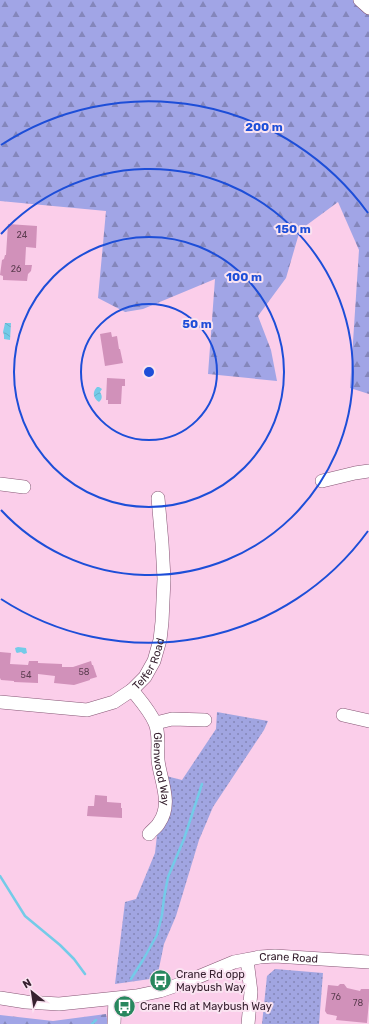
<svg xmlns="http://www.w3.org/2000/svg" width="369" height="1024" viewBox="0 0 369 1024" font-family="Rubik,sans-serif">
<defs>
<pattern id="forest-firs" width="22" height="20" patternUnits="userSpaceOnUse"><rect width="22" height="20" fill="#a1a5e6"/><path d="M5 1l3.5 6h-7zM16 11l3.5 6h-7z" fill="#8486bb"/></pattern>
<pattern id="park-dots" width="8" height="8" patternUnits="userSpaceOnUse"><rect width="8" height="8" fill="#a1a5e1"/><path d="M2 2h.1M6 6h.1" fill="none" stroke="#8486b7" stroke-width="1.8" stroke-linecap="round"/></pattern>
<pattern id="water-waves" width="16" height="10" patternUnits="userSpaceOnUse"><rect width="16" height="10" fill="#74cbe8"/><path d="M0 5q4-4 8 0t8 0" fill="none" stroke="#65aec7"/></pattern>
</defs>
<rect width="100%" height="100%" fill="#fbceea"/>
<g fill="url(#forest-firs)">
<polygon points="0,0 369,0 369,394 350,388 359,250 338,202 300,230 286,278 258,316 271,350 277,381 208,374 215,279 143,309 125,312 98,298 106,211 0,201"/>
<polygon points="106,1014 108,1024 0,1024 0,1015 53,1021"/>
</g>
<g fill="url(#park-dots)">
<polygon points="217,712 268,721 264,730 213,807 199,840 176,916 164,944 157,978 115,984 125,902 136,899 155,853 157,835 167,818 172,804 166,776 182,780 216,729"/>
<polygon points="275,969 323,973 319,1024 262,1024 267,976"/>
</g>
<g fill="url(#water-waves)">
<polygon points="5,323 11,323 10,340 4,339 4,335 3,332"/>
<path d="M97,387H99L102,389L100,392C102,395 103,399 99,402C93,398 92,392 97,387Z"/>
<polygon points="18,647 26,648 27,653 24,654 21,652 17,653 16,652 15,648"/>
</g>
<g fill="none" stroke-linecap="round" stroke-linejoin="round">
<g stroke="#74cbe8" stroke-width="2.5">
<polyline points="0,876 25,916 60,945 74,959 85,974"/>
<polyline points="131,979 143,960 157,935 162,915 164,898 168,877 184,839 202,784"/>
<polyline points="92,1024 96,1020"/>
</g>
</g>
<g fill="#d191ba">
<polygon points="8,224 37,226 36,248 26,247 25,265 32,265 31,271 28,274 27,281 3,280 3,276 0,275 2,260 4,259 5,255 6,255"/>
<polygon points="111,332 112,337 117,336 119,349 120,349 123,363 105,366 100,334"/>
<polygon points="107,378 125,379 125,386 122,386 121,404 108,404 108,400 106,400"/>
<polygon points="0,652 11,653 10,664 28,665 29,661 38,661 38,663 62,664 62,667 73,667 91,661 92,665 93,665 97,677 90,679 90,680 74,685 54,683 55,676 38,674 38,683 14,682 14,681 1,680 0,678"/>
<polygon points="95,795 107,796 107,802 121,803 121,808 122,808 122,818 87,816 88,806 94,806"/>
<polygon points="340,984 344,984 347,988 360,991 361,989 369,989 369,1001 367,1023 336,1020 337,1016 327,1014 325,1011 328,985 338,986"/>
</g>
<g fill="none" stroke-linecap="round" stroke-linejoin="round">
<defs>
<g id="minor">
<polyline points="360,0 369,8"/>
<polyline points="322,481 355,473 369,471"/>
<polyline points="0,484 24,487"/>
<path id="s1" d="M132,690C140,700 150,711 155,723C160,734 157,748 158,760C160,780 173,803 159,823C157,827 152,830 149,834"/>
<path id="s2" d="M0,702L87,710L114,702L132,690L145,677L154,661L160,640L162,622L164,579L162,543L158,498"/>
<polyline points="343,715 369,721"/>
<polyline points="156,723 172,719 205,720"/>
<polyline points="247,960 251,992 248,1024"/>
<path id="s3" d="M0,998L26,1002L59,1004L136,996L160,991L186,982L234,962L260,957L275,956L369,962"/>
<polyline points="114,1024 115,999"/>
</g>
</defs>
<use href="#minor" stroke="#865675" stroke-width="14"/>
<use href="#minor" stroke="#fff" stroke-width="13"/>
</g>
<g fill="none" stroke="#1d4ed8" stroke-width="2">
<circle cx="149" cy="372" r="68"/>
<circle cx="149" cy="372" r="135"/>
<path d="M1 234A203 203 0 1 1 1 510"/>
<path d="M368 531A271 271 0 0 1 1 599M1 145A271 271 0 0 1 368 213"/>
</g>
<defs>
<symbol id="bus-disc" viewBox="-11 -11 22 22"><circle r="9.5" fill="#28875e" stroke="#fae3f1"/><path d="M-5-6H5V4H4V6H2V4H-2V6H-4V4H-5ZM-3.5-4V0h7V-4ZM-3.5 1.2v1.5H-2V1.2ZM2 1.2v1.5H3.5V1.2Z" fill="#fff"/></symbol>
</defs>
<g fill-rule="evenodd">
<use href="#bus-disc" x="148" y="968" width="25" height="25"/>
<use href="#bus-disc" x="112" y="994" width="25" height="25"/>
</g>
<g text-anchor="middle" stroke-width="4" stroke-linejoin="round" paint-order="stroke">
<g font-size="9" fill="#5e3e52">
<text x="22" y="238">24</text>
<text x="16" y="272">26</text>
<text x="84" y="675">58</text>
<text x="26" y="678">54</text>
<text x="336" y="1000">76</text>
<text x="358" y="1006">78</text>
</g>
<g font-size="11" fill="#372230" stroke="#fae3f1">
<text dy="4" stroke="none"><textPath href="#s2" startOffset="169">Telfer Road</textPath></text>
<text dy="4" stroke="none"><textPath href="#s1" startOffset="87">Glenwood Way</textPath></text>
<text dy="4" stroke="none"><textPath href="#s3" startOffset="296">Crane Road</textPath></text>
</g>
<g font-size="11" fill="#372230" stroke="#fae3f1" text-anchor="start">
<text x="176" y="978">Crane Rd opp<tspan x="176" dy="13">Maybush Way</tspan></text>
<text x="140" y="1010">Crane Rd at Maybush Way</text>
</g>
</g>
<circle cx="149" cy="372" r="6" fill="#1d4ed8" stroke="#fae3f1" stroke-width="2"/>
<g font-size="12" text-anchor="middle" font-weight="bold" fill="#1d4ed8" stroke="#fae3f1" stroke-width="4" stroke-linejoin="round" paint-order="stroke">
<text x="264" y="131">200 m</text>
<text x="293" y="233">150 m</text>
<text x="244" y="281">100 m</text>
<text x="197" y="328">50 m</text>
</g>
<g transform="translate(32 992) rotate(330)" stroke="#fae3f1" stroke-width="3" paint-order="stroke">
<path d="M0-3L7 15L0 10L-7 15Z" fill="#372230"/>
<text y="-6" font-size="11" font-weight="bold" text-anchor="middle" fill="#372230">N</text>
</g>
</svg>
